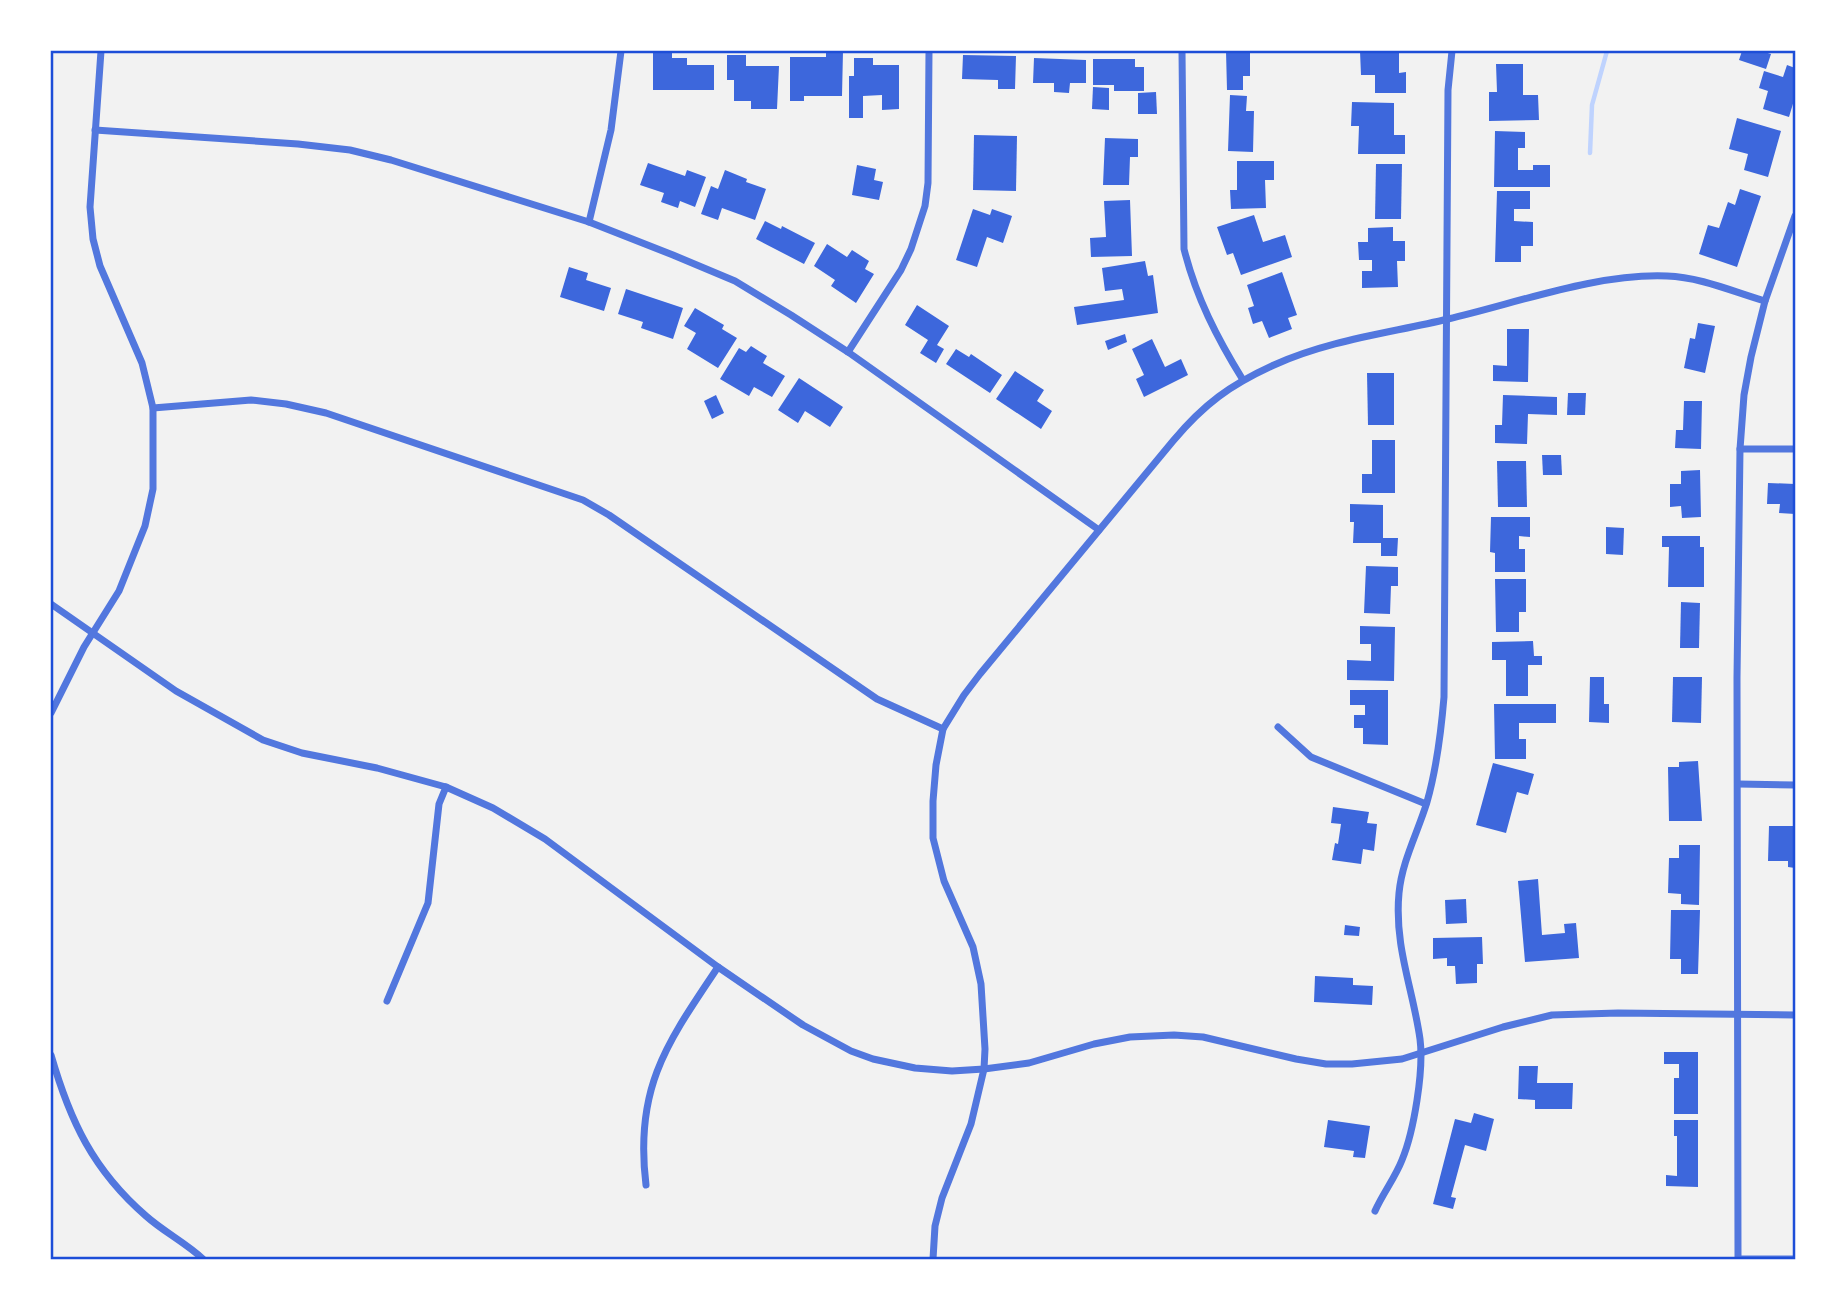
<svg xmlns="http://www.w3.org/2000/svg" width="1846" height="1310" viewBox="0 0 1846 1310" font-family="Overpass,sans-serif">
<rect width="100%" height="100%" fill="#f2f2f2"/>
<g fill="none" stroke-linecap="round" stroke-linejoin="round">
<polyline stroke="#bfd3fe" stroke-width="4.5" points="1590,153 1592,105 1607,51"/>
</g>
<g fill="#3d67dc">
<polygon points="653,51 672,51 672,58 687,58 687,65 714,65 714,90 653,90"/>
<polygon points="826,51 843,51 842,96 804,96 804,101 790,101 790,57 826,57"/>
<polygon points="1226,51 1250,51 1250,76 1243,76 1243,90 1227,90"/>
<polygon points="1360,51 1399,51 1399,73 1406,72 1406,93 1375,93 1375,75 1361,75"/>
<polygon points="1742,51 1761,51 1771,54 1766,69 1739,60"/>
<polygon points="727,55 746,55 746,66 779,66 777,109 751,109 751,101 734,101 734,80 727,80"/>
<polygon points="963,55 1016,56 1015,89 998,89 998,80 962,79"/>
<polygon points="854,58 873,58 873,65 899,65 899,109 882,110 882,95 863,96 863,118 849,118 849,76 854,76"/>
<polygon points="1034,58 1086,60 1086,83 1070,83 1069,93 1054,92 1054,83 1033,83"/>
<polygon points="1093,59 1135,59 1135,67 1144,67 1144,91 1114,91 1114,85 1093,85"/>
<polygon points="1496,64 1523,64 1523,95 1538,95 1539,120 1489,121 1489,92 1497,92"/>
<polygon points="1787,65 1795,68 1795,97 1789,117 1763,109 1768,91 1759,88 1764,71 1783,77"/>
<polygon points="1093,87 1109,88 1109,110 1092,109"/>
<polygon points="1156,92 1157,114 1138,114 1138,93"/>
<polygon points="1230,95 1247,96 1246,111 1254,111 1253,152 1228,151"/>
<polygon points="1352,102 1394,103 1394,135 1405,135 1405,154 1358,154 1359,126 1351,126"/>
<polygon points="1737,118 1781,131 1768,177 1744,170 1748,154 1729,149"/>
<polygon points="1495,131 1525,132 1525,148 1518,148 1518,170 1533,170 1533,165 1550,165 1550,187 1494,187"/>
<polygon points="974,135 1017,136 1016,191 973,190"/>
<polygon points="1105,138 1138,139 1138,157 1130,157 1129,185 1103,185"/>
<polygon points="1237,161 1274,161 1274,180 1265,180 1266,208 1231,209 1230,190 1237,190"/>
<polygon points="648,163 685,176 687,170 706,177 695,207 680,201 678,208 661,202 664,193 640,185"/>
<polygon points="1376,164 1402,164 1401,219 1375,219"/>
<polygon points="857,165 876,169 874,180 883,182 879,200 852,195"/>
<polygon points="725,170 747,179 746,182 766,189 755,220 722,208 718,220 701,214 711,186 718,189"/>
<polygon points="1740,189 1761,196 1737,267 1699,254 1708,225 1719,228 1728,202 1735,205"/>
<polygon points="1497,191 1530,191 1530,209 1514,209 1514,221 1533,222 1533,246 1521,246 1521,262 1495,262"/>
<polygon points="1130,200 1132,256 1091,257 1090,238 1106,237 1104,201"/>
<polygon points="973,209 990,215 992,209 1012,216 1003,243 987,237 977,267 956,260"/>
<polygon points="1254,215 1263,242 1285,235 1292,257 1241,275 1233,253 1227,255 1217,227"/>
<polygon points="765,221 781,229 782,226 815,243 804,264 756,239"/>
<polygon points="1393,227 1393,241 1405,241 1405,261 1397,261 1398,287 1362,288 1362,271 1372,271 1372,260 1359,260 1358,242 1368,242 1368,228"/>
<polygon points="827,244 847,257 852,250 869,261 865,269 874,274 856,303 831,286 835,280 814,266"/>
<polygon points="1145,261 1148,276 1153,275 1158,313 1077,325 1074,307 1124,300 1122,289 1105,291 1102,268"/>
<polygon points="569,267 588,273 586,280 611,288 604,311 560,297"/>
<polygon points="1282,272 1297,315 1288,318 1292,329 1269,338 1262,321 1253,324 1248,308 1254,306 1247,285"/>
<polygon points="626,289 683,308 673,339 641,328 643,322 618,314"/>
<polygon points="917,305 949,326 937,345 944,349 936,363 920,353 928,340 905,325"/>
<polygon points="695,308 724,325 722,329 737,338 718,368 687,349 696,333 684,326"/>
<polygon points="1698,323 1715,326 1705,373 1684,368 1690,338 1695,339"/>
<polygon points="1507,329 1529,329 1528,382 1493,381 1493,365 1507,366"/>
<polygon points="1125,334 1127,342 1108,350 1105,341"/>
<polygon points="1152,339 1165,367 1181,359 1188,375 1144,397 1136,379 1144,375 1132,349"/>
<polygon points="751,346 767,356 763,363 785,376 772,397 754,387 749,396 720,379 739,348 746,352"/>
<polygon points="956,349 969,357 971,354 1002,375 990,393 946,364"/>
<polygon points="1015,371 1044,390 1037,401 1052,411 1041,429 996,399"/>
<polygon points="1367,373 1394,373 1394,425 1368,425"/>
<polygon points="799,378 843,407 830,427 805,411 798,423 778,410"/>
<polygon points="1568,393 1586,393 1585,415 1567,415"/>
<polygon points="716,395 724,413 712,419 704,401"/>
<polygon points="1503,395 1557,397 1557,415 1528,414 1527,444 1495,443 1495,425 1502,425"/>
<polygon points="1684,401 1702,401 1701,449 1675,448 1676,430 1683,430"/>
<polygon points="1372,440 1395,440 1395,493 1362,493 1362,474 1372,474"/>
<polygon points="1542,455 1561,455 1562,475 1543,475"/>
<polygon points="1497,461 1526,461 1527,507 1498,507"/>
<polygon points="1700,470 1701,517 1682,518 1681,506 1670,507 1670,484 1681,484 1681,471"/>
<polygon points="1768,483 1795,484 1795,514 1779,513 1780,504 1767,504"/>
<polygon points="1350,504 1383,505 1383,538 1398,538 1397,556 1381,556 1381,543 1353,543 1354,522 1350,522"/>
<polygon points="1491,517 1530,517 1530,537 1519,536 1519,549 1525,549 1525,572 1495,572 1495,553 1490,552"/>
<polygon points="1606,527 1624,528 1623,555 1606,554"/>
<polygon points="1662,536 1700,536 1700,547 1704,547 1704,587 1668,587 1669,547 1662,547"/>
<polygon points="1366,566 1398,567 1398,586 1391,586 1390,614 1364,613"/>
<polygon points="1495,579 1526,579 1526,612 1519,612 1519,632 1496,632"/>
<polygon points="1681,602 1700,603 1699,648 1680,648"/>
<polygon points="1360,626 1395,627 1394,681 1347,680 1347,660 1371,661 1371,644 1360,644"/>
<polygon points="1533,641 1534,656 1542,656 1542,665 1528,665 1528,696 1506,696 1506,660 1492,660 1492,642"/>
<polygon points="1590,677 1604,677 1604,704 1609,704 1609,723 1589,722"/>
<polygon points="1673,677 1702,677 1701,723 1672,722"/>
<polygon points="1350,690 1388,690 1388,745 1363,744 1363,728 1354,728 1354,715 1365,715 1365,705 1350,705"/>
<polygon points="1494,704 1556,704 1556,723 1519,723 1519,739 1526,739 1526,759 1495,759"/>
<polygon points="1698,761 1702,821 1669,821 1668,767 1679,767 1679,762"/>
<polygon points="1493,763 1534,774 1528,795 1517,792 1506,833 1476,825"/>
<polygon points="1333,807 1369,812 1367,823 1377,824 1374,851 1363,849 1361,864 1332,860 1335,843 1338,844 1341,824 1331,823"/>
<polygon points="1769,826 1795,826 1795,868 1788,867 1788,861 1768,861"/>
<polygon points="1679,845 1700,845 1699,905 1681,904 1681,894 1668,893 1669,858 1679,858"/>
<polygon points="1538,879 1542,935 1565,933 1564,924 1576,923 1579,958 1525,962 1518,881"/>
<polygon points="1466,899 1467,923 1446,924 1445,900"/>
<polygon points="1671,910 1700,910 1698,974 1681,974 1681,959 1670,959"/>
<polygon points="1345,925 1360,927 1359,936 1344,935"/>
<polygon points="1482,937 1483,964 1477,964 1477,983 1456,984 1455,966 1447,966 1447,958 1433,959 1433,938"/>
<polygon points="1315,976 1353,978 1353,985 1373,986 1372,1005 1314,1002"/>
<polygon points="1664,1052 1698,1052 1698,1114 1674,1114 1674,1078 1679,1078 1679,1064 1664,1064"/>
<polygon points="1519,1066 1538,1066 1537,1083 1573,1083 1572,1109 1535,1109 1535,1100 1518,1099"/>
<polygon points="1474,1113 1494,1119 1486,1151 1465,1145 1451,1197 1456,1198 1453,1209 1433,1204 1455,1119 1471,1123"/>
<polygon points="1328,1120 1370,1126 1365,1158 1353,1157 1354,1151 1324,1147"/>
<polygon points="1674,1120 1698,1120 1698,1187 1666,1186 1666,1175 1677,1176 1677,1136 1674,1136"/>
</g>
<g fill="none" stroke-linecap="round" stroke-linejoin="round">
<g stroke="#5277de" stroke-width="7">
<path d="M1182,51L1184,249C1196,297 1217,338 1243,380"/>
<polyline points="95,130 298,144 350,150 391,160 589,222 673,255 735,281 791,315 848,352 1099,530"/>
<polyline points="589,222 611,130 621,51"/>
<polyline points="848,352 901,270 911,249 925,206 928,183 929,51"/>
<polyline points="153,408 251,400 286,404 326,413 583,500 609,515 877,699 943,729"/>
<polyline points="1740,449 1795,449"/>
<polyline points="51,604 176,691 263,740 302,753 377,768 446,787 493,808 545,839 718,967 803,1025 851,1051 873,1059 915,1068 952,1071 984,1069 1029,1063 1094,1044 1130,1037 1174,1035 1203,1037 1296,1059 1326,1064 1352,1064 1402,1059 1503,1027 1552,1015 1618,1013 1795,1015"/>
<polyline points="51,713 84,647 119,591 145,526 153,489 153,408 142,363 100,266 93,239 90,207 101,51"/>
<polyline points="1278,727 1311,757 1426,804"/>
<polyline points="1738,784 1795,785"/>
<polyline points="387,1001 428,903 439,804 446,787"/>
<path d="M51,1055C70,1121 93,1170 146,1216C164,1232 186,1243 203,1259"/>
<path d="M646,1185C634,1088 667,1043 718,967"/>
<path d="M1375,1211C1383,1193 1395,1178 1402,1160C1414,1131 1424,1070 1420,1039C1413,989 1394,946 1399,893C1402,861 1418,832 1427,802C1437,767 1441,733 1444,697L1448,90L1452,51"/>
<path d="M933,1259L935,1226L942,1198L971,1124L984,1069L985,1049L981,984L973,947L944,881L933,838V801L936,765L943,729L964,695L980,674L1173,441C1204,404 1230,385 1274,365C1329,340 1390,333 1448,319C1517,303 1597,273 1667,276C1700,277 1734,292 1765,301"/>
<polyline points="1738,1259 1737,678 1740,449 1744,395 1751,357 1765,301 1795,216"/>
<polyline points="1738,1259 1795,1259"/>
</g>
</g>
<rect width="1846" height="1310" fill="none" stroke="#ffffff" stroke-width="105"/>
<rect x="52" y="52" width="1742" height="1206" fill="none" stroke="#1d4ed8" stroke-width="2.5"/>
</svg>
